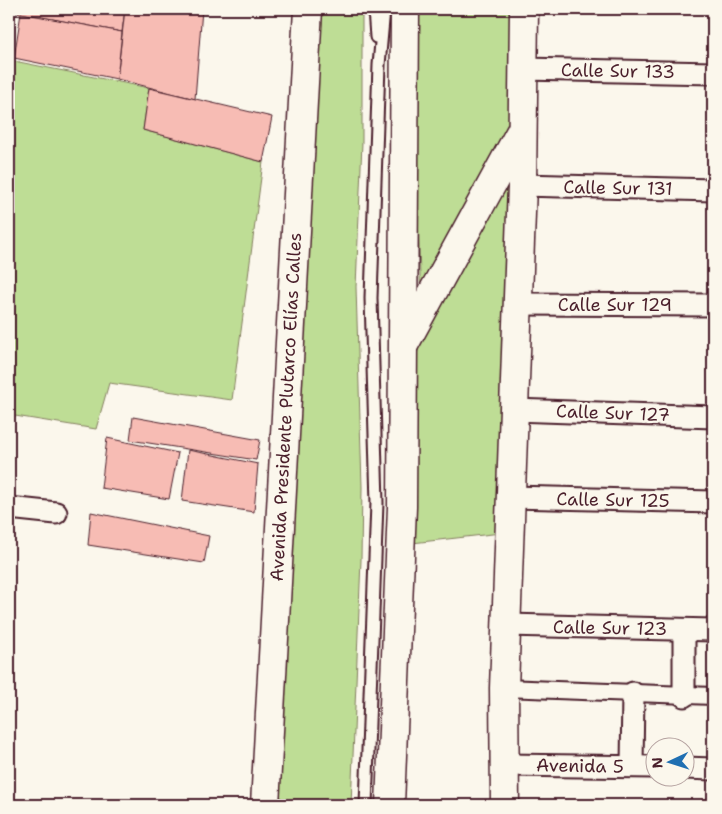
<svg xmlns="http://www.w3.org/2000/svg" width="722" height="814" viewBox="0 0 722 814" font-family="'Shantell Sans',sans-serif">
<rect width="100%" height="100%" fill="#fbf7ec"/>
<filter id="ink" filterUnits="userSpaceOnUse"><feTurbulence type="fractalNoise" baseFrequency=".02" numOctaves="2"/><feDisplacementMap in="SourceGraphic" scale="10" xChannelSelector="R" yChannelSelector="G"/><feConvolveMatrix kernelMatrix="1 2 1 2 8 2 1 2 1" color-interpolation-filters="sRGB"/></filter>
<g filter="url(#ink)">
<g fill="#bedd95" stroke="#847e60">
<polygon points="315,9 362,9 362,142 356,287 362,487 361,560 351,805 272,805"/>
<polygon points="411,9 517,9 514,122 421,304"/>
<polygon points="9,60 149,88 143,130 263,162 232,400 109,383 96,429 9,415"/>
<polygon points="514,159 501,533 412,543 418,337"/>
</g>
<g fill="#f7bcb4" stroke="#4a1f2b">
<polygon points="9,9 125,9 122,32 9,11"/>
<polygon points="125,9 202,9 195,99 117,79"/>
<polygon points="21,13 122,32 117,79 14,58"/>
<polygon points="149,88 272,117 263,162 143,130"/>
<polygon points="133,417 260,440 256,460 130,440"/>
<polygon points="107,438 178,453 169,499 101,488"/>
<polygon points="188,450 258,464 254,512 182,501"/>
<polygon points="91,512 209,536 204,563 88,545"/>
</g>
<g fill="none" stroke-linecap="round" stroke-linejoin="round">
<defs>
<g id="service">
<polyline points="374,9 376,37"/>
<polyline points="366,805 377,503 371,298 379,65 384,9"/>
</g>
<polyline id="pedestrian" points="504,688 713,696"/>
<g id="minor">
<polyline points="523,69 713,73"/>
<polyline points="522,185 713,190"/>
<polyline points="517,304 713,305"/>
<polyline points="514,410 713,417"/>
<polyline points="512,497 713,502"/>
<polyline points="9,508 56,513"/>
<polyline points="507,625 713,630"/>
<polyline points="684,696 684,630"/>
<polyline points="506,765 654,767"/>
<polyline points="632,766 633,693"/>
<polyline points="684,768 713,769"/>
</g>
<polyline id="tertiary" points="505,805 504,688 522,185 524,9"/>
<g id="primary">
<polyline points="405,343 522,129"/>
<polyline points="265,805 308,9"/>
<polyline points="390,805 402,507 405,9"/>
</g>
</defs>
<use href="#service" stroke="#4a1f2b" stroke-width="15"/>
<use href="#pedestrian" stroke="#4a1f2b" stroke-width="20"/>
<use href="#minor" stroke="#4a1f2b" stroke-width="25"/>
<use href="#tertiary" stroke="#4a1f2b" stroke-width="31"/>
<use href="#primary" stroke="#4a1f2b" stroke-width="31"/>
<use href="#service" stroke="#fbf7ec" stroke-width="11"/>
<use href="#pedestrian" stroke="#fbf7ec" stroke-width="16"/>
<use href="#minor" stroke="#fbf7ec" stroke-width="21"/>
<use href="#tertiary" stroke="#fbf7ec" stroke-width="28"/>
<use href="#primary" stroke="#fbf7ec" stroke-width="28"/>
</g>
</g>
<g text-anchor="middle" stroke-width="4.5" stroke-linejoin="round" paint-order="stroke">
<g font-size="18" fill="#4a1f2b" stroke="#fbf7ec">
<text transform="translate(618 71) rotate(1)" y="6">Calle Sur 133</text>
<text transform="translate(618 188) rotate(1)" y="6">Calle Sur 131</text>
<text x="615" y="311">Calle Sur 129</text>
<text transform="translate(286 407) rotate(-87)" y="6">Avenida Presidente Plutarco Elías Calles</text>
<text transform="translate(613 413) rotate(2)" y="6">Calle Sur 127</text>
<text transform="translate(613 500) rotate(1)" y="6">Calle Sur 125</text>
<text transform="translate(610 628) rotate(1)" y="6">Calle Sur 123</text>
<text transform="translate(580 766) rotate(1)" y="6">Avenida 5</text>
</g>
</g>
<rect width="722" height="814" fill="none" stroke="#fbf7ec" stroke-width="30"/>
<rect x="15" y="15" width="692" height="784" fill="none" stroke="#4a1f2b" stroke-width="2" filter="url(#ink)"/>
<g transform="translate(670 762) rotate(266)"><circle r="24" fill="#fbf7ec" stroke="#b4a19f"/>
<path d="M0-4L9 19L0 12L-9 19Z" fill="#1f6fb2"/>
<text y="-8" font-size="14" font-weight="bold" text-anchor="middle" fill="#4a1f2b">N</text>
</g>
</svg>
